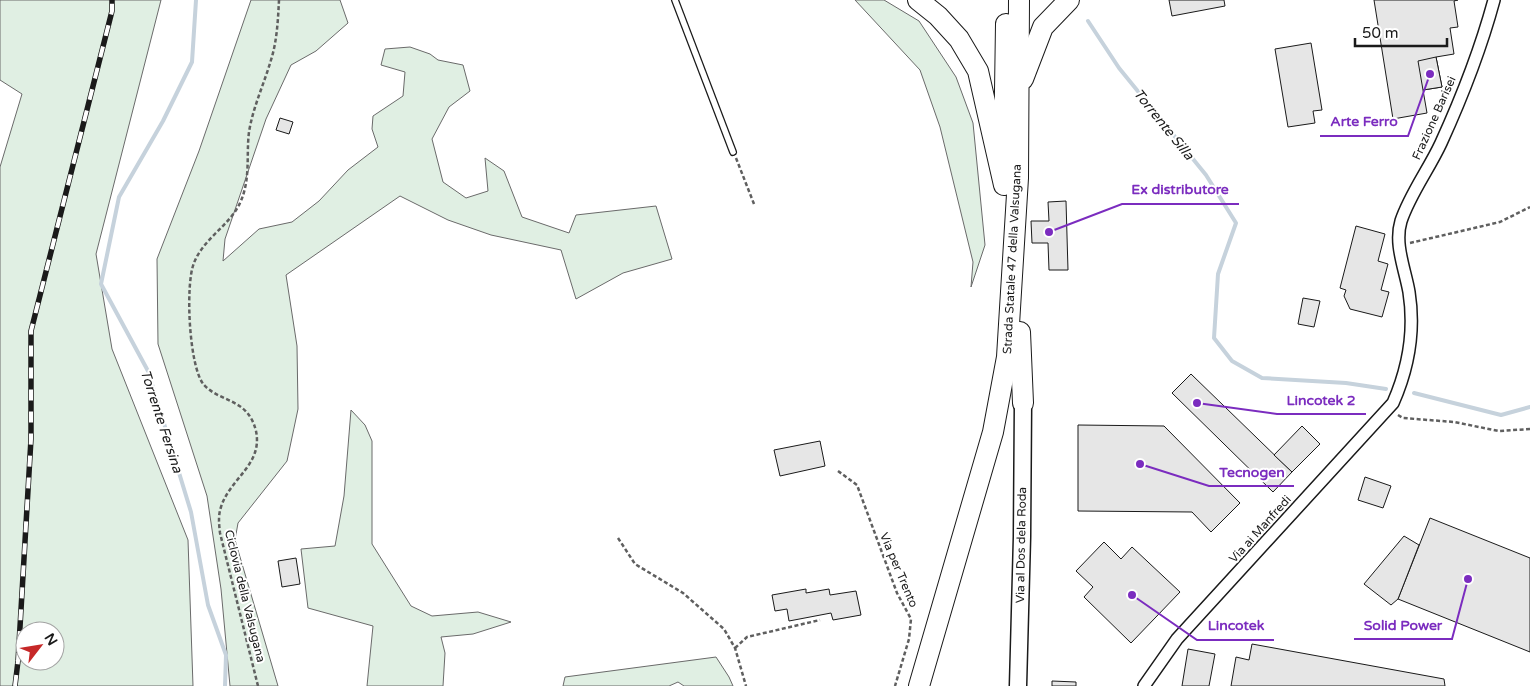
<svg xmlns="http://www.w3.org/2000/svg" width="1530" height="686" viewBox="0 0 1530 686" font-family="'Varela Round',sans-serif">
<rect width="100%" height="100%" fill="#fff"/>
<g fill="#e0efe3" stroke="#6a6a6a" fill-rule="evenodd">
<path d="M0,0H161L96,254L112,349L188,540L193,686H0V167L22,94L0,80ZM25,631H55V661H25Z"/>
<polygon points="251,0 340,0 348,23 316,51 291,65 266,119 225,239 223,261 259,229 292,222 319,201 348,170 378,147 372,129 373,116 403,96 405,72 381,65 385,49 410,47 430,54 438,60 463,65 470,91 449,107 432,139 443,182 466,198 488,191 485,158 504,171 522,217 569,233 576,215 656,206 672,259 623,273 576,299 561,250 491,235 448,220 400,196 286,275 297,346 298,409 287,461 238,523 235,540 278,686 230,686 221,589 207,496 158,344 157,259 199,151"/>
<polygon points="855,0 884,0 919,21 956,77 973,123 985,245 971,287 973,262 940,127 920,70"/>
<polygon points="351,410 365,425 372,441 372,544 411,606 432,616 478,612 511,622 473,634 441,637 445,653 443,686 367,686 373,626 308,608 301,549 335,546 344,496"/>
<polygon points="716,657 729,677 733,686 684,686 678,682 669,686 563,686 565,677"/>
</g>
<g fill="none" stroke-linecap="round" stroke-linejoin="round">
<g stroke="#c6d2dc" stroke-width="4">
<polyline points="196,0 192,62 163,121 119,197 101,284 148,371 191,512 208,605 226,655 225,686"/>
<polyline points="1088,21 1119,68 1206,175 1236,223 1218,274 1214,338 1232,361 1262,378 1346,383 1386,389"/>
<polyline points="1414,393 1501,415 1530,407"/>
</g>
</g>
<g fill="#e6e6e6" stroke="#1a1a1a">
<polygon points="1169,0 1224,0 1225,6 1172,16"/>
<polygon points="1374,0 1458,0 1454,1 1458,27 1450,28 1454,54 1436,57 1442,87 1423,90 1427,113 1393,119"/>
<polygon points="1311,43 1322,110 1313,111 1315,123 1288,127 1275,49"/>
<polygon points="1436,57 1442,87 1423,90 1418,61"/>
<polygon points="280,118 293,122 289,134 276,130"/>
<polygon points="1066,201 1068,270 1049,270 1048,243 1032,243 1031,221 1049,221 1048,202"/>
<polygon points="1356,226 1385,234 1378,261 1388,264 1381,290 1389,292 1382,317 1350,309 1344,296 1346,290 1340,288"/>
<polygon points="1303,298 1320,301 1314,327 1298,324"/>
<polygon points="1191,374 1292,472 1273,492 1172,393"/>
<polygon points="1078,425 1164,426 1240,503 1211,532 1192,512 1078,511"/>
<polygon points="1302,426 1320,444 1292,472 1274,455"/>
<polygon points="820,441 825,466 780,476 774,450"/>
<polygon points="1365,477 1391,486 1383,508 1358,500"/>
<polygon points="1430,518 1530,558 1530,652 1398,599"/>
<polygon points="1404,536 1419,545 1398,599 1391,605 1364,584"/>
<polygon points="1104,542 1121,559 1132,547 1180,592 1131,643 1084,597 1093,587 1076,571"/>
<polygon points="296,558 300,584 282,587 278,561"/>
<polygon points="806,589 806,593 829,589 830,595 856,591 861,615 833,620 831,613 789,621 787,609 775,611 772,595"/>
<polygon points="1252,644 1444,679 1445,686 1231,686 1236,657 1249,660"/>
<polygon points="1188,649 1215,654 1209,686 1182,686"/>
<polygon points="1052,681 1076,682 1076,686 1052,686"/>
</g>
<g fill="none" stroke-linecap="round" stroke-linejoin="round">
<defs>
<polyline id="lane" points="675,0 733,152"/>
<path id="street" d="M1144,686L1177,639L1393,403C1408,369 1415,330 1409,292C1405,269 1394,244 1401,221C1410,194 1429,169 1441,143C1462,97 1481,48 1494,0"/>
<polyline id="secondary" points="1018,686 1022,537 1023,403"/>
<g id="highway">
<polyline points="918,0 938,16 959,39 978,71 1004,185"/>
<polyline points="1023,79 1043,27 1069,0"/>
<polyline points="1004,158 1006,24"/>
<polyline points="1020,332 1023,403"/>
<polyline points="919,686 993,432 1007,357 1018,178 1019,0"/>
</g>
</defs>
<use href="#lane" stroke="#1a1a1a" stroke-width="8"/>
<use href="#street" stroke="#1a1a1a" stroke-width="14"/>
<use href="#secondary" stroke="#1a1a1a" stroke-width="19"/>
<use href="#highway" stroke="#1a1a1a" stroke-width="22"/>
<g stroke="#5f5f5f" stroke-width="2.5" stroke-dasharray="4 2.5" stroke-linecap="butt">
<polyline points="736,158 754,204"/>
<polyline points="1410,243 1500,222 1530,207"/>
<polyline points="1398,415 1403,418 1454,422 1499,431 1530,429"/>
<polyline points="838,471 857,485 897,593 911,619 909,639 895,686"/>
<polyline points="618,538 635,564 683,593 724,629 735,648 746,686"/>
<polyline points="735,648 747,637 820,620"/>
<path d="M258,686L220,533C219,524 218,516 221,507C230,478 263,465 256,431C248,398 221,403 204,385C189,368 185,284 194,263C203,239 230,225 240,203C251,179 246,156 249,132C253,107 264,84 271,60C277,41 278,20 279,0"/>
</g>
<use href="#lane" stroke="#fff" stroke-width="5.5"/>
<use href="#street" stroke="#fff" stroke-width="11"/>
<use href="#secondary" stroke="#fff" stroke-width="16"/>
<use href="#highway" stroke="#fff" stroke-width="20"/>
<defs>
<polyline id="rail" points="15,686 18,661 31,439 31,331 112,11 112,0"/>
</defs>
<use href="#rail" stroke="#1a1a1a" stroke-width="5.5"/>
<use href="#rail" stroke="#fff" stroke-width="4" stroke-dasharray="11" stroke-linecap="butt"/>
</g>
<g text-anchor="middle" stroke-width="4" stroke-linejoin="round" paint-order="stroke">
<g font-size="12" fill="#1a1a1a" stroke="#fff">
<text transform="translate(1434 118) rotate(-66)" y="4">Frazione Barisei</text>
<text transform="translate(1012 259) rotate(-87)" y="4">Strada Statale 47 della Valsugana</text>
<text transform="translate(1260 529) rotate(-48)" y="4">Via ai Manfredi</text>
<text transform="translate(1021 545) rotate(-89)" y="4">Via al Dos dela Roda</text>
<text transform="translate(899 570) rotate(67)" y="4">Via per Trento</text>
<text transform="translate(245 596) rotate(76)" y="4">Ciclovia della Valsugana</text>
</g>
<g font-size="14" font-style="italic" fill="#1a1a1a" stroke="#fff">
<text transform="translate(1164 124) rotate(51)" y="5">Torrente Silla</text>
<text transform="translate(162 421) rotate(72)" y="5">Torrente Fersina</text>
</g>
</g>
<path fill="none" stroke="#7b2cbf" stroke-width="2" d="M1430 74L1408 136H1320M1049 232L1122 204H1239M1197 403L1277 414H1366M1140 464L1209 486H1294M1468 579L1452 639H1354M1132 595L1197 640H1274"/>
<g fill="#7b2cbf" stroke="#fff" stroke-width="2">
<circle cx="1430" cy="74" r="5"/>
<circle cx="1049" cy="232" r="5"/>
<circle cx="1197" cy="403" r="5"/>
<circle cx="1140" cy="464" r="5"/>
<circle cx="1468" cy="579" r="5"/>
<circle cx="1132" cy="595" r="5"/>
</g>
<g font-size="14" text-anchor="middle" font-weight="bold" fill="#7b2cbf" stroke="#fff" stroke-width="4" stroke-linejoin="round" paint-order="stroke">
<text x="1364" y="126">Arte Ferro</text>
<text x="1180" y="194">Ex distributore</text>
<text x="1321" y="405">Lincotek 2</text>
<text x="1252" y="477">Tecnogen</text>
<text x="1403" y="630">Solid Power</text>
<text x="1236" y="630">Lincotek</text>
</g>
<g transform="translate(40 646) rotate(59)"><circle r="24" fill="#ffffff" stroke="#a3a3a3"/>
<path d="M0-4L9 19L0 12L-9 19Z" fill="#c62828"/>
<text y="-8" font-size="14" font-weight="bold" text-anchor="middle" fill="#1a1a1a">N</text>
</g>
<path d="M1355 38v8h92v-8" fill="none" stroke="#1a1a1a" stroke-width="2.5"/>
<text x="1362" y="38" font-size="15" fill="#1a1a1a" stroke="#ffffff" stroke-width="4" paint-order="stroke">50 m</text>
</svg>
